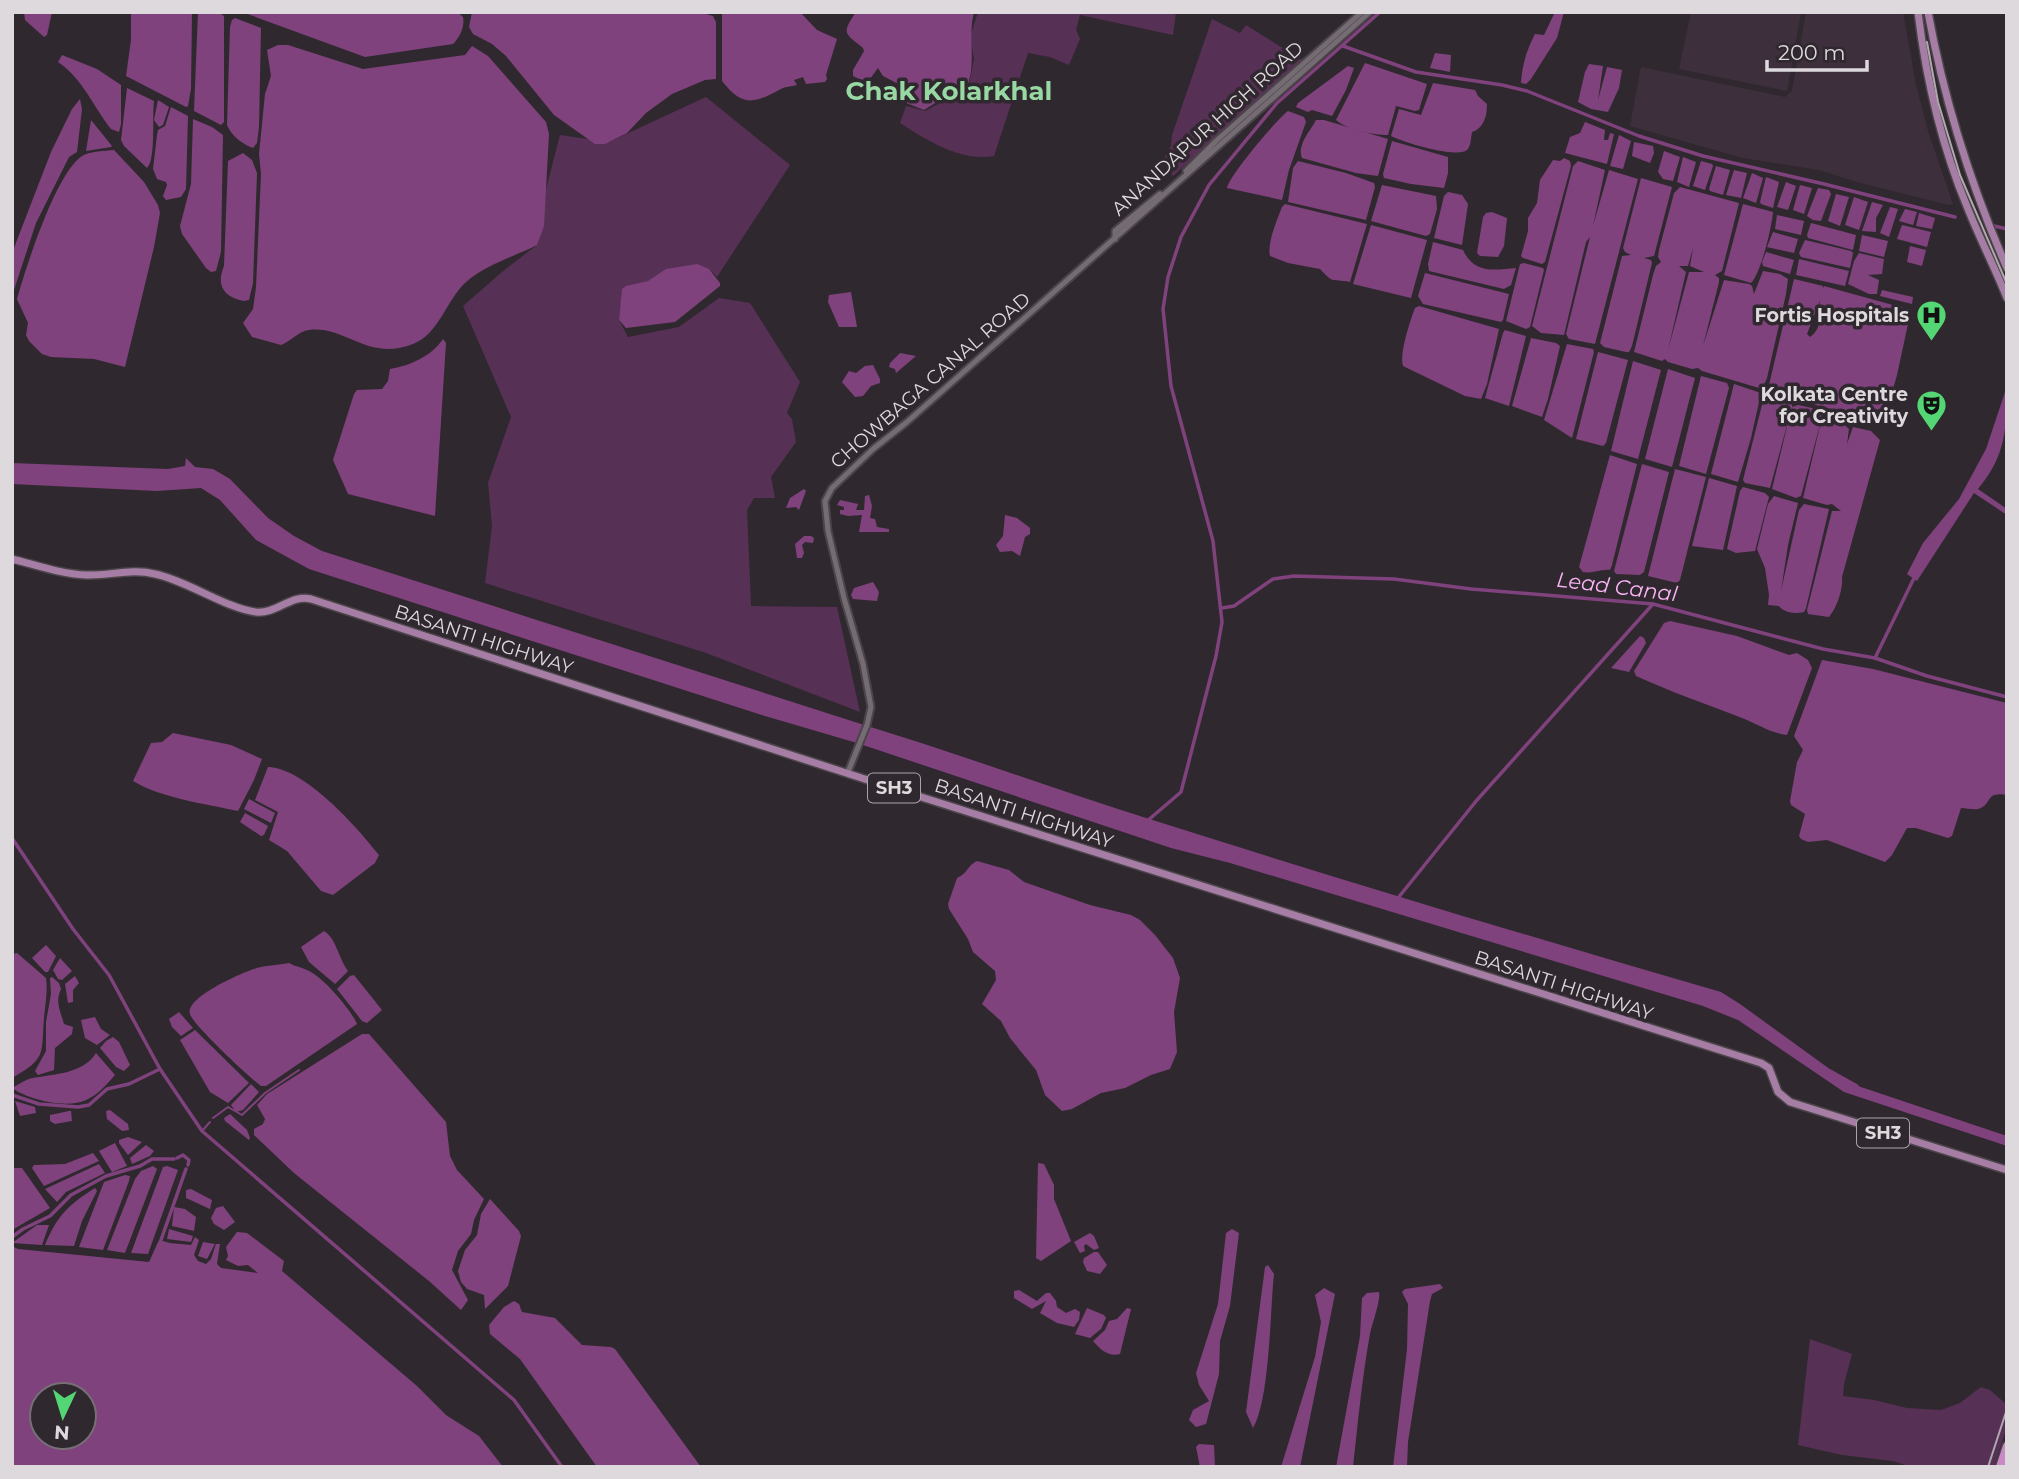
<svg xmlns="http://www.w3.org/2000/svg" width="2019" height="1479" viewBox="0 0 2019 1479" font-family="Montserrat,sans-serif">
<rect width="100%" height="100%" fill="#30282f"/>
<g fill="#3d303c">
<polygon points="1691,12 1801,12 1787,91 1679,69"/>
<polygon points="1806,12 1903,12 1916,85 1928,131 1953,204 1949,205 1857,182 1819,170 1743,158 1630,126 1641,67 1785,97 1792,91"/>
</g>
<g fill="#573055">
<path d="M978,12H1176L1173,35L1080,15L1076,30L1080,39L1069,65L1050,57L1028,53L994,156C961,162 926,140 900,123L906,106L925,111L951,97L967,94L974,59L970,37Z"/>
<polygon points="1212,19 1240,33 1246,25 1302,60 1173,176 1162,162 1171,146 1172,135"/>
<polygon points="706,97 790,165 717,277 709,269 648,281 623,289 619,320 628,337 679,327 719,298 750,303 800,382 787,413 792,419 796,442 771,477 775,498 754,498 747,510 751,606 837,607 860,712 706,653 485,583 492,526 488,483 511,417 463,306 502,272 537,245 545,193 560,135 609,142"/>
<polygon points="1810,1339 1852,1354 1844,1384 1843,1396 1874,1400 1907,1408 1941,1410 1960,1403 1981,1387 1990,1390 2007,1405 2007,1426 1994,1467 1911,1467 1893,1461 1842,1455 1798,1445"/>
</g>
<g fill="#7f427d" fill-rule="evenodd">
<polygon points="24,12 52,12 47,35 44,37 25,20"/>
<polygon points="131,12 192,12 191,89 188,106 186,107 126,76 131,40"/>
<polygon points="198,12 218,12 224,16 224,122 221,125 194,111"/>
<path d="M242,12H457L463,17C465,26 460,37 453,44L365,57Z"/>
<polygon points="472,12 699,12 713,16 716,22 716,79 705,80 672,94 646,113 627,133 605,144 595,144 554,115 506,56 492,44 473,34 469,27"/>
<path d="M722,12H800L817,30L837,39L826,75L827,79L825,82L806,84L803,77L794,80L797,85C791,87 786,86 781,89C755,103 743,108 722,81Z"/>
<path d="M856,12H974C967,39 978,66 965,91L951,93L924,110L904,102V87L883,76L878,68L867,83L853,76V70L864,51L863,48C845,33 841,34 856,12Z"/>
<path d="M1555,12H1564L1557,38L1531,79L1526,84L1521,83C1522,65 1527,49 1535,34L1544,35Z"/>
<path d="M235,18L261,28L259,127L257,143L253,148C243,145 231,135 227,125L230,27L232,20Z"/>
<path d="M278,45H288L363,69L465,55L472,46L488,56L546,122L549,134L544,226L537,245C513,257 485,265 465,283C446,301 439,334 413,344C368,362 345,325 309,330C298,331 292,341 281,345L252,337L243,323L253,309L256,287L261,174L259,154L265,94L271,76L267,50Z"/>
<polygon points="1435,53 1451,55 1450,72 1430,68"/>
<path d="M62,55L97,69L121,85V124L119,132L111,129C93,106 83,79 58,62Z"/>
<path d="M1365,63L1427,84L1419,110L1415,111L1396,106L1388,135C1373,135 1347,130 1336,120Z"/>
<polygon points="1589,64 1603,66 1598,100 1607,67 1622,70 1619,88 1608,112 1591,109 1578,102 1585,72"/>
<polygon points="1348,66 1354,68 1346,90 1332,116 1312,110 1308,112 1296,107 1298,103"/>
<path d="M1433,83L1475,90L1478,96L1487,104C1487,116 1484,128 1472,132C1471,137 1471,145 1468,149C1459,160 1403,142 1391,136L1399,109L1421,115Z"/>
<path d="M127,88L154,101C152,116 156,160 147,168L124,146L121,140Z"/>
<polygon points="80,99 82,109 77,152 69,157 36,223 12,296 12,253 51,152 72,109"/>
<polygon points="158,100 169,107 163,125 159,127 154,120"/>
<polygon points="171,107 188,116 186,189 181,197 166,200 163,196 167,185 166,182 157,179 153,169 157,135 158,130 165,126"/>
<path d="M1288,111L1304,117L1306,122L1289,170L1282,200L1227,188C1229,176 1277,119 1288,111Z"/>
<polygon points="193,119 212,127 223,135 221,252 216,271 211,272 206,268 182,234 180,226 191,184"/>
<polygon points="91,120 112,146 111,147 86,151"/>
<path d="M1316,120H1324L1388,139L1378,176L1356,173L1302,158C1297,144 1310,132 1316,120Z"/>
<polygon points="1585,122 1605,130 1604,140 1608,140 1610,133 1614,134 1607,164 1565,153 1570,137 1580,133"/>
<polygon points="1619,135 1631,141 1623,169 1610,166"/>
<polygon points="1392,141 1448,157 1448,173 1444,188 1411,184 1384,178 1383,174"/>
<polygon points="1634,142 1653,146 1654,153 1650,163 1632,156"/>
<path d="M114,150L144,182L158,205L160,213L154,247L125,367L94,359L51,357L42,354L29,341L26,335L28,323L17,299C26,267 56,173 82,156C91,151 104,151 114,150Z"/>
<polygon points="1664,151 1680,157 1673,181 1663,179 1658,172"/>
<path d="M243,153L252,160L257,173L253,283L249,300L244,301C223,297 216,285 224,266L228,161Z"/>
<polygon points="1683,157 1696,162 1689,187 1677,182"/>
<polygon points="1564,158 1570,161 1571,166 1545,262 1542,264 1523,258 1521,256 1528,231 1528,218 1537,203 1540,180 1553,160 1560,161"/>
<polygon points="1298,161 1346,173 1374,183 1375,187 1366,220 1288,202 1293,168"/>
<polygon points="1578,161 1605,170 1593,226 1609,170 1638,179 1595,344 1569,339 1566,334 1590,237 1586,242 1564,335 1541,333 1532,326 1573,166"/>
<polygon points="1701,161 1712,164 1713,166 1705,190 1693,186"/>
<polygon points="1716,166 1730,170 1723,195 1710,191 1709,189"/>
<polygon points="1734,170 1747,173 1741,198 1726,195"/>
<polygon points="1752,173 1763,178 1756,203 1743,198"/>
<polygon points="1766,177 1779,182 1773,208 1761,204 1760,202"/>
<polygon points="1641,178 1672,187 1654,256 1644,258 1651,260 1652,263 1632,346 1629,352 1626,352 1604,347 1600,343 1622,256 1631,255 1625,252 1623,248"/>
<polygon points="1786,182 1796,186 1788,210 1777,207"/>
<polygon points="1382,185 1436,196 1437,209 1430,234 1426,236 1371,221"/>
<polygon points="1800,185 1812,188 1804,214 1793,210"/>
<path d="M1680,187L1739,203L1722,271L1715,275L1719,278V282L1703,346L1724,280L1749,284L1752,286L1754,294L1763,271L1780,274L1788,279L1786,294L1767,378L1763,387L1759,388L1702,371L1698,368L1692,369L1668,362L1665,359L1662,361L1634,352L1653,275L1656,266L1661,262L1658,257L1659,250L1674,193ZM1693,248L1690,266L1704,272H1689L1668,350L1686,272L1679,266H1688Z"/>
<polygon points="1818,188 1829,190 1831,194 1821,221 1813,220 1807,216"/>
<polygon points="1448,192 1462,195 1468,204 1462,245 1434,238 1444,196"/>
<polygon points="1836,194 1849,197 1840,226 1828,221"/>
<polygon points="1854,197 1868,202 1859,230 1845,225"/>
<polygon points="1872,202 1883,205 1876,218 1876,232 1862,231"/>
<path d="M1285,204L1367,224L1350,282C1330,278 1335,285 1320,269L1288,263L1270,256C1267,243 1277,220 1282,207Z"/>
<path d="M1743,204L1773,212C1772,226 1761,273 1751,283L1724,275Z"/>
<polygon points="1890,207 1898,209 1889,237 1880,233"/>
<polygon points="1905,209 1917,212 1913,225 1899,221"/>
<polygon points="1492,212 1507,218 1504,246 1498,257 1480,256 1477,253 1483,217 1486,213"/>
<polygon points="1919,213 1935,218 1932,229 1916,226"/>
<polygon points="1777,215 1804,221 1801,235 1775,229"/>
<polygon points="1811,223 1856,235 1853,250 1808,238 1807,235"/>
<polygon points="1371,225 1427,240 1411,298 1353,284"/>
<polygon points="1902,225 1931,232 1927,247 1897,239"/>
<polygon points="1773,232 1798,239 1794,253 1767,247"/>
<polygon points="1862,235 1888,241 1884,257 1859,251"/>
<polygon points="1805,240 1851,251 1853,253 1850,268 1801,257 1799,253"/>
<path d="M1433,242L1463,250C1474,274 1494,270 1516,268L1511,285L1504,289L1429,271L1428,264Z"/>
<polygon points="1910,246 1926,250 1922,266 1907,262"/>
<polygon points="1766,252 1794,260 1790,274 1763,266 1762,262"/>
<polygon points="1859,253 1884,259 1882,274 1868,275 1879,280 1877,294 1869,294 1848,284 1854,261"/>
<polygon points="1799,259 1849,271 1845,286 1796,275"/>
<polygon points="1524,263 1543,268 1544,270 1530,327 1526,329 1506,321 1520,264"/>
<polygon points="697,264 709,269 720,283 720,286 675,322 626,328 619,320 622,289 626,286 648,281 666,269"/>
<polygon points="1425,273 1509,294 1503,320 1501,322 1423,304 1418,296"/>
<path d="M1794,279L1823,286V289L1824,286L1911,310L1897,375L1884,421L1844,413L1780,395L1768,389ZM1820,300C1817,315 1824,327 1810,337L1807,334Z"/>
<polygon points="1882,290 1913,297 1912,304 1880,296"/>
<polygon points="851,292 857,327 839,327 828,302 829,295"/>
<path d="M1419,306L1499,329L1487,384L1481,399L1465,396L1403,366C1399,354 1410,321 1415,308Z"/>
<polygon points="1505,330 1526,336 1509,406 1485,398 1503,333"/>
<polygon points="1531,338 1556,343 1560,346 1548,399 1542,417 1512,406"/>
<path d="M443,339L446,343L435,516L348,494L333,460L354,394L357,390L382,389L388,381L390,369C409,366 432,356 443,339Z"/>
<polygon points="1567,344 1593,349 1594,352 1572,438 1544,420"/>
<polygon points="1598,352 1628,360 1606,443 1603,446 1576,439"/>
<polygon points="900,353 916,356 896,373 895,369 889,367 890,363"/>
<polygon points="1633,361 1661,370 1638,459 1611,451"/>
<polygon points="873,365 880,379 880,383 871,386 863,396 855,397 842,382 849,371 856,373 865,366"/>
<polygon points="1668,369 1695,378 1672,467 1645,459"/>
<polygon points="1701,376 1727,383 1729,388 1706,474 1679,466"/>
<polygon points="1734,384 1761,393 1751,438 1738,482 1711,474"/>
<path d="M2007,386C2007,427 2006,456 1978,489L2007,509V515L1974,493L1917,581L1907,574L1923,543L1959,499L1986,449Z"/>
<path d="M1773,395L1792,403V407L1798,405L1831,412L1849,429L1847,444L1853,427L1871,431L1880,440L1842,577C1843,590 1837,607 1829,617L1808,614L1807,610L1832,511H1841L1832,504L1827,505L1803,498L1822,417L1801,496L1796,498L1772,489L1790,414L1770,488L1745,483L1743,480L1764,397Z"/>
<path d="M1610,455L1637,464L1612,565L1610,570C1600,569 1593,574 1583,572L1579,567Z"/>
<path d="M186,458L195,467L213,469L230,479L268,518L294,536L322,551L861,724C956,753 1049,787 1143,817C1335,878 1528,936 1721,992L1740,1004L1849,1083L2007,1136V1146L1844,1092L1738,1020L1703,1006L1230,863L1171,848L857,743L765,716L309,569L256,540L220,500L201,488L157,491L12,484V463L168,469L185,466Z"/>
<polygon points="1642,464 1669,472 1644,572 1640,575 1616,574 1614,571"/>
<polygon points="1675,469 1706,477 1680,580 1677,583 1648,576"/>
<polygon points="1709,478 1737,486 1723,550 1692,546"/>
<polygon points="1743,487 1765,493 1769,497 1755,551 1736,553 1727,549 1740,491"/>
<polygon points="804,489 806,491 799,510 796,507 786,508 790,498"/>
<polygon points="869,495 872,506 870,518 875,519 877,527 889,529 889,532 859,532 862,515 848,516 840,514 840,510 844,510 844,507 837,505 840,500 858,504 856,510 864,510 865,496"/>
<path d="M1774,496L1798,503L1788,545L1781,591L1799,510L1804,504L1829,509L1806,608L1804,612C1795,614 1784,613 1779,606L1768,605L1769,595L1765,568L1757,549L1768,504Z"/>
<polygon points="1005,515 1017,518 1030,528 1030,534 1025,537 1020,556 1012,551 1000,552 996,545 1003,536"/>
<polygon points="804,536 811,536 814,538 813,543 805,542 802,545 804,553 802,558 797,558 795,544"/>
<polygon points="873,582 879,592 877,601 853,599 851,595 854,588"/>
<path d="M1670,621L1737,636L1789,655L1797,653L1808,660L1812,668L1787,735C1770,733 1758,724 1742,718C1706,704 1671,692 1636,676L1634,671L1664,623Z"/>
<polygon points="1640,636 1644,638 1646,643 1629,672 1611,668"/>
<path d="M1822,660L1873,669L2007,703V795C1984,791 1993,805 1978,809C1973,810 1966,808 1961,808L1952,836L1948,838L1916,828H1907L1892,855L1885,862L1827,840L1808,842L1801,839L1799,836L1805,814L1791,805L1790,801L1797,762L1803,750L1794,736Z"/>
<path d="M173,733L231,745L262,759L254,780L238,811C206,804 161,798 133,781L151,743L162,742Z"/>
<path d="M268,767C305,768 357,827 379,855L375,863L333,895L321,891L287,851L269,840L278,812L255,800Z"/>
<polygon points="249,799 275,813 271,823 244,809"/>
<polygon points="245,813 268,826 264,835 261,836 240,822"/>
<path d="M977,861L1009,870L1024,882L1090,905L1131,915L1140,920L1155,935L1173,958L1180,978L1174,1012L1177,1052L1170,1069L1151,1075L1125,1088L1101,1093L1072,1109L1062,1111L1045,1095L1036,1070L1010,1038L1001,1021L982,1004L996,980L995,971L973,952L968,939L949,909L948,904L957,878C967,874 968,865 977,861Z"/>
<path d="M324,931C336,938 339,959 348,971L335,984L309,962L301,947Z"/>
<polygon points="46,945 56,956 48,972 45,972 32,958"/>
<path d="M17,953L46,978C48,992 45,1005 44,1018C41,1055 47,1058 12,1078V954Z"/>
<polygon points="60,958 72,971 62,980 58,979 53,970"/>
<path d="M289,963C296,967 302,967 309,971C323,977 352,1011 357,1024L266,1086H261C250,1078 192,1024 190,1014C185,997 244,972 257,968C268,965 278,965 289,963Z"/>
<polygon points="354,975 382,1010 367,1023 362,1021 337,989 350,976"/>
<polygon points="75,976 79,983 73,990 73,1002 68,1003 65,984"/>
<path d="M52,977L59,983L61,989C55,1002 60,1010 64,1024L73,1027L72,1034L55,1048L54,1070L38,1075L35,1071L46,1051V1022L51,994L50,978Z"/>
<polygon points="179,1012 193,1028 181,1036 172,1027 169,1019"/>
<polygon points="95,1017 101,1029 110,1035 97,1045 85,1038 81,1020"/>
<polygon points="195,1030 249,1083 228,1103 210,1092 180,1040"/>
<polygon points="362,1034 369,1034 446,1122 450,1156 457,1170 484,1199 474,1220 471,1234 458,1251 452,1270 468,1300 461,1310 429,1281 294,1173 254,1135 254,1129 263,1124 265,1119 257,1105 267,1094"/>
<polygon points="113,1037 119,1042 130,1065 124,1071 116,1067 100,1048 106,1041"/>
<path d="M96,1053L115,1075C107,1084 98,1095 86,1100C67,1109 29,1100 12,1088C18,1085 26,1079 33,1078C54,1074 83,1074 96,1053Z"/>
<polygon points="251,1084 259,1092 243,1110 236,1112 231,1105"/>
<polygon points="15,1101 35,1107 36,1113 20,1116"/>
<polygon points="110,1110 128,1124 129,1130 122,1131 107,1119 106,1111"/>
<polygon points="69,1111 71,1111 72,1121 55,1124 50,1121 50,1115"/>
<polygon points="230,1114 247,1130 250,1138 249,1140 225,1121 224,1118"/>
<polygon points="128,1137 142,1142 128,1155 119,1143 119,1140"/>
<polygon points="115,1143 127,1166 112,1172 99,1151"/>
<polygon points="146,1145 154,1151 150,1156 132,1164 130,1158"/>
<polygon points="93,1153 99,1161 44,1186 32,1168 34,1165 65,1164"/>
<polygon points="1038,1163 1044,1164 1054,1185 1054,1199 1071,1241 1041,1261 1036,1258"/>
<polygon points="99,1164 105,1173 66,1192 57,1202 45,1189"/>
<polygon points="153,1166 157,1169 125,1253 107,1250 135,1179 141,1171"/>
<polygon points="167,1166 178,1170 148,1254 131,1253 163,1167"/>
<polygon points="12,1168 22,1168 50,1208 12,1230"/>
<polygon points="125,1175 130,1176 129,1181 103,1250 79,1247 104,1182"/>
<path d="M95,1188L97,1191L82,1221L74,1246L45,1245C57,1216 68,1205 95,1188Z"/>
<polygon points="191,1189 212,1200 210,1209 186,1198 186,1190"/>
<polygon points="490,1199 519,1231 521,1236 508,1286 485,1309 484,1295 467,1289 461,1282 458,1271 465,1250 477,1235 481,1214"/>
<polygon points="223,1206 235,1222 224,1230 214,1224 211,1218 216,1208"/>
<polygon points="174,1207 185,1209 196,1217 194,1231 172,1226"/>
<polygon points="37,1225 49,1225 42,1245 12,1243"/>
<polygon points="169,1229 193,1236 191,1242 167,1239"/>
<polygon points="1232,1229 1239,1233 1230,1306 1220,1341 1219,1374 1206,1424 1196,1427 1189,1420 1193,1410 1209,1401 1199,1385 1196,1373 1218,1304 1226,1233"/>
<path d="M237,1232L247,1233L284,1261L282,1271L417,1386L446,1415L479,1436L503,1467H12V1246L18,1249L149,1262L159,1240L170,1243L191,1245L195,1237L199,1240L194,1255L198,1261L206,1264L211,1259L216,1244H220L217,1264L221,1268L258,1273L248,1265L238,1266L226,1260L228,1256L226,1247ZM42,1395H84V1437H42Z"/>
<polygon points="1090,1233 1094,1236 1099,1248 1094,1250 1086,1244 1084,1246 1085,1251 1080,1253 1074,1242"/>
<polygon points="203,1242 215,1244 207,1259 198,1256"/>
<polygon points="1094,1252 1098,1252 1107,1265 1100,1274 1087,1271 1083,1262 1084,1258"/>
<path d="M1268,1265L1274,1274C1270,1311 1270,1399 1253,1428L1246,1412L1265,1267Z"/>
<polygon points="1440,1284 1443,1288 1432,1294 1430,1301 1408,1442 1407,1467 1393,1467 1407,1349 1408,1304 1402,1292 1405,1289"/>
<polygon points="1324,1288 1335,1294 1300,1467 1281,1467 1315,1357 1321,1322 1315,1295"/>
<polygon points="1019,1290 1037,1301 1046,1293 1050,1293 1056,1301 1057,1307 1066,1313 1075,1309 1080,1312 1079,1320 1074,1327 1057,1323 1040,1313 1046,1301 1032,1309 1014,1298 1014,1291"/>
<path d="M1379,1292C1381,1300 1372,1324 1370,1334C1362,1378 1358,1422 1353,1467H1336L1360,1336L1362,1298L1367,1293Z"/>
<polygon points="514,1301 519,1304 522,1312 555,1318 582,1345 611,1347 615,1349 701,1467 597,1467 520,1359 490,1334 489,1325 504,1307"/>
<polygon points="1087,1308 1104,1315 1106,1318 1101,1329 1090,1338 1075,1334"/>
<path d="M1127,1308L1131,1309L1120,1354C1108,1357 1101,1350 1093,1341L1105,1330L1109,1321L1117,1319Z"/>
<polygon points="1199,1444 1214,1445 1215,1467 1200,1467 1196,1447"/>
</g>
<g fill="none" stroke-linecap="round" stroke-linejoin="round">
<g stroke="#7f427d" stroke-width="2">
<polyline points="213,1118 228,1107 242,1115 265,1093 299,1070"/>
<polyline points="202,1131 210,1122"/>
</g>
<g stroke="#7f427d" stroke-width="3.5">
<polyline points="1343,46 1416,72 1502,85 1527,91 1639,136 1703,156 1824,184 1955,217"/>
<polyline points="1990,225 2007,229"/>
<polyline points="1222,608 1234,606 1273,579 1294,576 1394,579 1471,589 1653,604 1823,649 1875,658 1927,676 2007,697"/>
<polyline points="1875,658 1915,576"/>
<polyline points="1146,822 1181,792 1216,656 1222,622 1213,541 1171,386 1163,309 1168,277 1181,237 1209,185 1277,103 1380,12"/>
<polyline points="12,838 73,929 109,975 160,1069 202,1131 514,1400 562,1467"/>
<polyline points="1398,898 1477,800 1653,604"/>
<polyline points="1830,1071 1857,1086"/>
<polyline points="12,1095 39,1104 78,1107 89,1105 107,1089 129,1084 160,1069"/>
<polyline points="177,1158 183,1155 189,1160 188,1165"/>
<polyline points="12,1237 23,1229 50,1216 71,1195 106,1176 140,1166 152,1159 174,1159"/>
<polyline points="161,1240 186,1169"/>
</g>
<defs>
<g id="secondary">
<polyline points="1186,171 1216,141 1362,12"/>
<polyline points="1115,239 1115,231 1160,194"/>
<polyline points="848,772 867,725 871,707 863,664 844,598 828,531 825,501 832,488 873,449 907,422 1370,12"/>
</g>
<g id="primary">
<path d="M1918,12C1926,79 1942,147 1968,209C1980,239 1995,268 2007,298"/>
<path d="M1928,12C1944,100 1971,186 2007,268"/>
<path d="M12,559C36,565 61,574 86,575C110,576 131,568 155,574C188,581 225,608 256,612C277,614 291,594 311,599L877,783L1761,1063L1769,1068L1778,1092L1790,1102L2007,1170"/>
<polyline points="2005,1467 2007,1459"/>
</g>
<polyline id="motorway" points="2000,1467 2007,1446"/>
</defs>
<use href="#secondary" stroke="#4b454a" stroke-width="9"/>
<use href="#primary" stroke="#4b454a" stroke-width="10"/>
<use href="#motorway" stroke="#4b454a" stroke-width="11"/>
<use href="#secondary" stroke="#746b73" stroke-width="5"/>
<use href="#primary" stroke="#a67da4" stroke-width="7"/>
<use href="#motorway" stroke="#c889c4" stroke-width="8"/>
<g stroke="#afa9ae" stroke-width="2">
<polyline points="1927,42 1938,102 1960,175 2007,284"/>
<polyline points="1988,1467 2007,1409"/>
</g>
</g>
<defs>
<symbol id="hospital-pin" viewBox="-11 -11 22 30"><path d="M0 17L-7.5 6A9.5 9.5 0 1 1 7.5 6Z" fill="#53d673" stroke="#30282f"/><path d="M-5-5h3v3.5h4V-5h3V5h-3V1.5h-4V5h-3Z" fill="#111"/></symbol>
<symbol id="theatre-pin" viewBox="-11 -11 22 30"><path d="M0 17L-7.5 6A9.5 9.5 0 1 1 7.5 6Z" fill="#53d673" stroke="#30282f"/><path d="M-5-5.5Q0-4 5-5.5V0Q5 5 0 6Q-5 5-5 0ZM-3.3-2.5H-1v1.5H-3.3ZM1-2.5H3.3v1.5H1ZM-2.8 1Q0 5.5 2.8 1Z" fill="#111"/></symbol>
</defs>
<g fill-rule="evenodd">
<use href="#hospital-pin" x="1914" y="298" width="35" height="47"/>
<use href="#theatre-pin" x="1914" y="388" width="35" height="47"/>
</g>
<g text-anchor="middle" stroke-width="7" stroke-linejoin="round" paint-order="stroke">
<g fill="#30282f" stroke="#aaa4a9" stroke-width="2">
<rect x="868" y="773.5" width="52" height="29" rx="5"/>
<rect x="1857" y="1118.5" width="52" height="29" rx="5"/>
</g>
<g font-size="18" font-weight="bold" fill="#ded9dd">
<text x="894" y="794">SH3</text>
<text x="1883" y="1139">SH3</text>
</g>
<g font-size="19" fill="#ded9dd" stroke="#30282f">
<text transform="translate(1207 128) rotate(-42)" y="7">ANANDAPUR HIGH ROAD</text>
<text transform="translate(930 380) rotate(-41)" y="7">CHOWBAGA CANAL ROAD</text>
<text transform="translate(484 639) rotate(18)" y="7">BASANTI HIGHWAY</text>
<text transform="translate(1024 813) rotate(18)" y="7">BASANTI HIGHWAY</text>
<text transform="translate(1564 985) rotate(18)" y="7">BASANTI HIGHWAY</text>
</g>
<g font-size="19" font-weight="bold" fill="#ded9dd" stroke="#30282f" text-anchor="end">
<text x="1909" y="322">Fortis Hospitals</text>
<text x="1908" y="401">Kolkata Centre<tspan x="1908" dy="22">for Creativity</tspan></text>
</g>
<g font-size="21" font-style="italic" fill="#fab4f5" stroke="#30282f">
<text transform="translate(1617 587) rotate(7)" y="7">Lead Canal</text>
</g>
<g font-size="26" font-weight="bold" fill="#98d8a2" stroke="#30282f">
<text x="949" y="100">Chak Kolarkhal</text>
</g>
</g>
<rect width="2019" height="1479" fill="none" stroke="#ded9dd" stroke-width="28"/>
<g transform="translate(63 1416) rotate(184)"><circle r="33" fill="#30282f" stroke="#766f75" stroke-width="2"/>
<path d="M0-5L12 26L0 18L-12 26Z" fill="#53d673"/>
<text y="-10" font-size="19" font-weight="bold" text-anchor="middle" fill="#ded9dd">N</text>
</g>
<path d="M1767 60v10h100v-10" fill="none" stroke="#ded9dd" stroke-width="3.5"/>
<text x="1778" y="60" font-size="21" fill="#ded9dd" stroke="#30282f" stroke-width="5" paint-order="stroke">200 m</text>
</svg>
